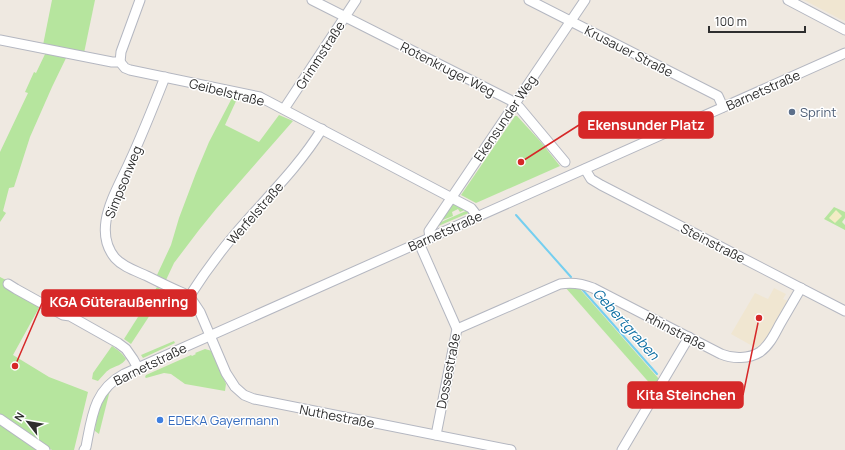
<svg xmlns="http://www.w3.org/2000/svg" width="845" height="450" viewBox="0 0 845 450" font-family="Manrope,sans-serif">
<rect width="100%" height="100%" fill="#efe9e1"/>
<g fill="#f0e6d1">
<polygon points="804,0 845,0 845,21 840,19"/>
<polygon points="774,288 786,294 783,299 788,301 766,339 756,348 731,334 755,293 768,299"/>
</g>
<g fill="#b6e59e">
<polygon points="52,0 95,0 84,53 43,45"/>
<polygon points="46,52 67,56 52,87 30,137 14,187 9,188 3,211 6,213 0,222 0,152 28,93 25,92 34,72 36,73"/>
<polygon points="232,98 237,99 225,125 259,142 279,115 293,121 216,209 199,230 174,263 166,280 157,275 171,245 179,218 196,173 209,142"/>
<polygon points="515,116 517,116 540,141 560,166 476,203 461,195"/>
<polygon points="453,203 467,209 460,212 458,209 452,212 453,216 440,221"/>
<polygon points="834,207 845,212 845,218 842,222 845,225 845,230 824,219"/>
<polygon points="468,210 471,212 436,227 439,223"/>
<polygon points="0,277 6,280 3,286 40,306 13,355 49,377 88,392 74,450 52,450 0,414"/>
<polygon points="157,287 165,292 131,344 124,339"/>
<polygon points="565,287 579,288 659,379 653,387"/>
<polygon points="174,341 175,343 143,358 141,355"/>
<path d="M112,346C118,350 122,353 126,359C122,365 116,366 110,369C105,372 102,377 98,381L92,379L93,373Z"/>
<polygon points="205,349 212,351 226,384 225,391 185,384 171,374 164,373 146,378 145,377 146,375 191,355 192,356 196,354 195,353"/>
<path d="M132,375L133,377C123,381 113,384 109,394L99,434L95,431C98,403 105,387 132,375Z"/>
<polygon points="0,423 40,450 0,450"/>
</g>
<polygon fill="#f3ecc5" points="836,210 842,216 835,223 829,218"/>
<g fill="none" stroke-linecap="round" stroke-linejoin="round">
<g stroke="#75cff0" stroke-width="2">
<polyline points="516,215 571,277"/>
<polyline points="581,288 657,374"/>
</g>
<defs>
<g id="minor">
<polyline points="312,0 510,100 519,107 565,162"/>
<polyline points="529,0 718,96 723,107"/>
<polyline points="788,0 845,30"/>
<polyline points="0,40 112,62 120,62 125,68 130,70 260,97 471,208 478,217"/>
<polyline points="120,62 121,52 140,0"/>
<path d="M165,77C154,105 143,133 130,161C122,179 109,201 106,221C104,234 106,247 115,258C123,267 136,271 147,276C159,282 171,288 183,293L189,297L192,300L200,312L226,373L235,387L244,395L254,399L511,450"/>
<polyline points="284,109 356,0"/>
<polyline points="585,169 591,179 601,185 845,311"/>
<polyline points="430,238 429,231 585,0"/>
<polyline points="419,243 457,329 436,435"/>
<polyline points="8,284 16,289 63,315 70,316 118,343 126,349 133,359 138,368"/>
<path d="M189,297C203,275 219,253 236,233C265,199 298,168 322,129"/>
<path d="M457,329L560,284C572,282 581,283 593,288L721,354C733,359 749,359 760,352C770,345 775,333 780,324C787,312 794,300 801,288"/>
<polyline points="0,419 45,450"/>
<path d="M84,450L86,447C92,416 94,390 124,374L845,53"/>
<polyline points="622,450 689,337"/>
</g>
</defs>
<use href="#minor" stroke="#b4b7c1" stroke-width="11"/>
<use href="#minor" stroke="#fff" stroke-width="9"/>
</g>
<circle fill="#5c6f8a" stroke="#fff" stroke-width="1.5" cx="792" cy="112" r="4"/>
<circle fill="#3f7fe0" stroke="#fff" stroke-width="1.5" cx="160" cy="420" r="4"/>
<g text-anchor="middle" stroke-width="3" stroke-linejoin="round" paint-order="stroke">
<g font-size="13" fill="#2e2e2e" stroke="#fff">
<text transform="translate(629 51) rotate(27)" y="5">Krusauer Straße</text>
<text transform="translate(320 55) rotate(-57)" y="5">Grimmstraße</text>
<text transform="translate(448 69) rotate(27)" y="5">Rotenkruger Weg</text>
<text transform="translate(763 90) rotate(-24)" y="5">Barnetstraße</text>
<text transform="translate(227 92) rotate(14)" y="5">Geibelstraße</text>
<text transform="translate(505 118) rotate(-56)" y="5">Ekensunder Weg</text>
<text transform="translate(123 182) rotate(-68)" y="5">Simpsonweg</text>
<text transform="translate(255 213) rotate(-49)" y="5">Werfelstraße</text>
<text transform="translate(445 231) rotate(-24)" y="5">Barnetstraße</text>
<text transform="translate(713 243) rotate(27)" y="5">Steinstraße</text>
<text transform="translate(676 331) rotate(27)" y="5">Rhinstraße</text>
<text transform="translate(150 364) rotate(-26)" y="5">Barnetstraße</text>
<text transform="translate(448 371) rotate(-79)" y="5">Dossestraße</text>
<text transform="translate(337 416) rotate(11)" y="5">Nuthestraße</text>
</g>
<g font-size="13" fill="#4e5e75" stroke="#fff" text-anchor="start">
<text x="800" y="117">Sprint</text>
</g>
<g font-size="13" fill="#366cbe" stroke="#fff" text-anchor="start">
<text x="168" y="425">EDEKA Gayermann</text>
</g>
<g font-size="14" font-style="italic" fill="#0d6fa3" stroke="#fff">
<text transform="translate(626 324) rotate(48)" y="5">Gebertgraben</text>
</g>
</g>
<path fill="none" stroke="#d62828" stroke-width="1.5" d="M521 162L579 125M15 366L42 303M759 318L743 395"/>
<g fill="#d62828" stroke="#fff" stroke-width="1.5">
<circle cx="521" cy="162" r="4"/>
<circle cx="15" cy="366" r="4"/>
<circle cx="759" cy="318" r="4"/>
</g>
<g fill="#d62828" stroke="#d62828" stroke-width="1.5">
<rect x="579" y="112" width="134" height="26" rx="4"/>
<rect x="42" y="290" width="154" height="26" rx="4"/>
<rect x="628" y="382" width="115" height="26" rx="4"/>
</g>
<g font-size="14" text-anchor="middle" font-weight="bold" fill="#fff">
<text x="646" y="130">Ekensunder Platz</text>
<text x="119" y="307">KGA Güteraußenring</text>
<text x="686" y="400">Kita Steinchen</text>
</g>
<g transform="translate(28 422) rotate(301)" stroke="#ffffff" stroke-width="3" paint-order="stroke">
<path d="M0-3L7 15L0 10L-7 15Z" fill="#2e2e2e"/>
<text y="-6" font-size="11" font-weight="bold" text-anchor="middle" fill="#2e2e2e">N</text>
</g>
<path d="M709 26v6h96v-6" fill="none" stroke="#2e2e2e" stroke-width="2"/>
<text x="715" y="26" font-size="12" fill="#2e2e2e" stroke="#ffffff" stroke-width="3" paint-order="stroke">100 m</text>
</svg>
